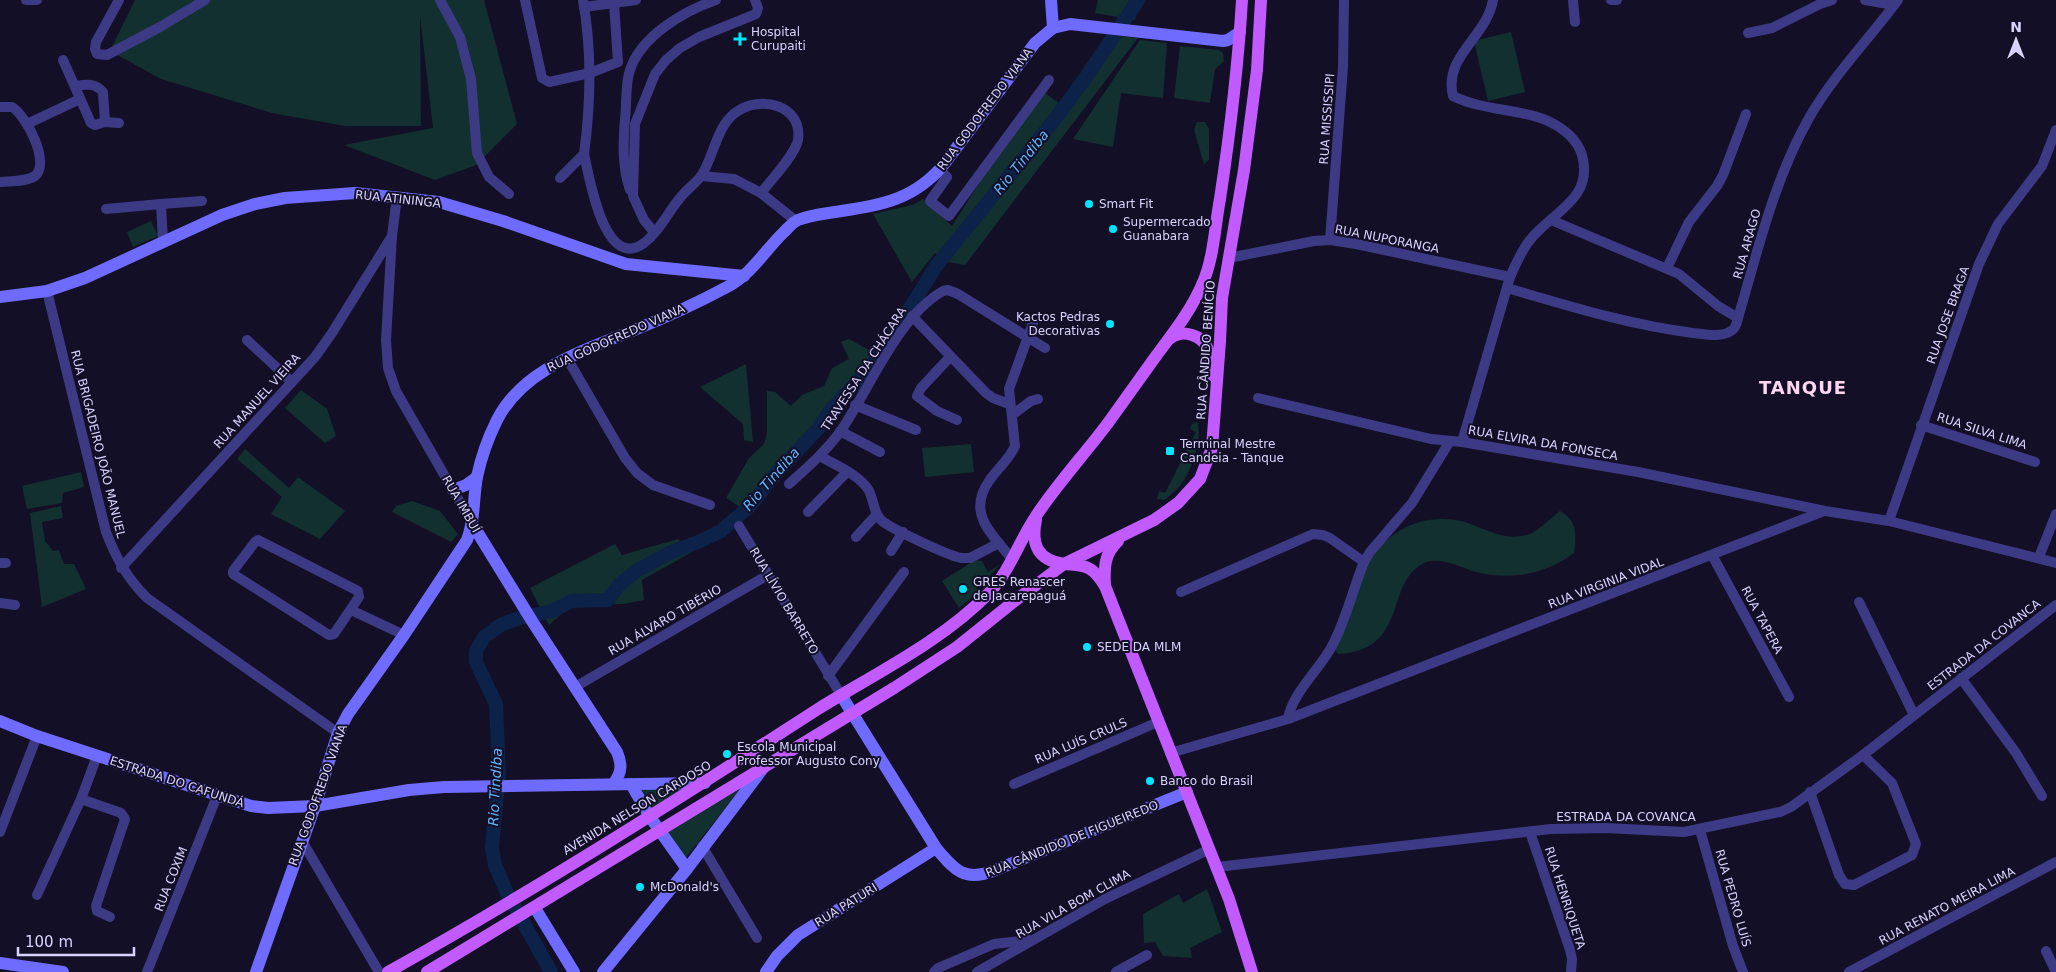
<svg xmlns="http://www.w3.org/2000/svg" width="2056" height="972" viewBox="0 0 2056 972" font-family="'DejaVu Sans',sans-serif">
<rect width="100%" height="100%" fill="#130f26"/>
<g fill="#12302f">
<polygon points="135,0 484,0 517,124 476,165 435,180 344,145 433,128 420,16 421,126 345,126 272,113 161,79 110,51"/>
<polygon points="1098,0 1140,0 1135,20 1095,13"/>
<polygon points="1511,32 1525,92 1488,101 1474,41"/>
<polygon points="1119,36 1138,38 965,265 948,262 935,253 912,282 873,214 912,205 923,199 952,226 998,154 1045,93 1066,108"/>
<polygon points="1140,40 1167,43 1163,98 1121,93 1113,147 1073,139"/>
<polygon points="1180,46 1219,50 1223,53 1224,61 1215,69 1210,103 1174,98"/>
<polygon points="1197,122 1205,122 1209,129 1209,160 1204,164 1194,130"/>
<polygon points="151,221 158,236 133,247 127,232"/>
<polygon points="849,339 874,353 798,448 774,471 751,501 742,508 726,498 749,458 764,444 767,433 767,391 775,392 791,406 802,395 824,386 832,368 849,359 841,342"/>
<polygon points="746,364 753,442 744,440 743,424 700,387"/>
<polygon points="301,390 327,409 336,436 325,443 285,408"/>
<path d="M1197,422C1203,439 1192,469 1182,483C1178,489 1171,494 1165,500L1157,499L1159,491L1165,493L1196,432L1190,429L1192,424Z"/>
<polygon points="971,444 974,472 925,477 922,448"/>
<polygon points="245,449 289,488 298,477 345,511 320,539 271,514 282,497 237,459"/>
<polygon points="81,472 84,487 63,493 62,503 27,509 22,486"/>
<polygon points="412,501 440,511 458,534 451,542 392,512 396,506"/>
<polygon points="61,506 63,518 42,522 45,541 53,551 59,550 64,564 74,564 86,589 42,607 30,513"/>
<path d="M1560,511C1577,520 1577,535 1574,553C1546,574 1511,581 1476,572C1461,568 1441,556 1424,563C1384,583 1409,651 1338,654L1335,649C1345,623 1353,591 1366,567C1385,530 1425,511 1465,522C1489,530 1504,542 1530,534C1537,532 1553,516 1560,511Z"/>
<polygon points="678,539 692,552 642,580 644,600 623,604 588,605 568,608 549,625 530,588 615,544 622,555"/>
<polygon points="975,560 982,561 988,572 1000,564 971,598 959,608 942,581"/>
<polygon points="639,785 696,785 654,810"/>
<polygon points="741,788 684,860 665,832"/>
<polygon points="1207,889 1222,932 1190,948 1192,958 1163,956 1155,942 1144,943 1143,914 1179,894 1183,903"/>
</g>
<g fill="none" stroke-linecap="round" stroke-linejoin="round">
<polyline stroke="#0c2248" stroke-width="14" points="551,972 507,893 495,865 492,848 499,773 496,704 476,662 476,651 484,637 502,624 520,618 552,611 572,601 608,600 618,586 636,571 671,552 698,542 721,531 751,505 777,472 818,429 829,412 868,370 894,334 936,266 1055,119 1084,80 1138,0"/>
<g stroke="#3d3a85" stroke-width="10">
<polyline points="26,0 37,0"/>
<polyline points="119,0 96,42 95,49 97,54 107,55 160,27 205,0"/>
<polyline points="440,0 460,37 471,79 477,153 489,177 509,194"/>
<polyline points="525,0 542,78 549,82 590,73 618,62 614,3"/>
<polyline points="1573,0 1575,22"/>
<polyline points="1611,0 1617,0"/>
<polyline points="1865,0 1894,5"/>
<polyline points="584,7 636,0"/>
<polyline points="1748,33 1772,28 1820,4 1832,0"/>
<polyline points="63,60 91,123 95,125 105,122 119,123"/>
<path d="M76,86C87,84 95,83 103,92L105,122"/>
<path d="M0,107H12C26,115 51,163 35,176C26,182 10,181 0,182"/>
<polyline points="27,124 80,99"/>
<path d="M584,154C589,175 604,273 644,243C659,232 668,212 680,198C686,190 695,184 701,176C714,157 716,127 735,113C760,94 803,105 798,140C795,155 771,180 761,193L796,221"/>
<polyline points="938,172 944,174 947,177 930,201 949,216 1049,80"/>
<polyline points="701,176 734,179 761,193"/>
<path d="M560,178L584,154C591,102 592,51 583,0"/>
<path d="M630,190C622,167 623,143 625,119C627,103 625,84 630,70C641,36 684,11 716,0"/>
<polyline points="397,197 392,236 386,340 388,368 396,391 473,525"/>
<polyline points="161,204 202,201"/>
<polyline points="106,209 161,204 163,242"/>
<polyline points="1551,220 1679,274 1718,306 1738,318"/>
<polyline points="654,232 644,220 633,196 635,124 655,74 666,60 680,48 699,37 756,14 758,8 755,0"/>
<polyline points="1330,240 1343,67 1344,0"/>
<polyline points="1229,258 1314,241 1330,240 1356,244 1510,277"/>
<polyline points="1667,268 1689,222 1717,186 1723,175 1746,114"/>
<path d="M1507,288C1569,306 1629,325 1693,333C1704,334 1721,338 1731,331C1735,329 1737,323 1738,318C1758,250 1774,180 1809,118C1833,76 1869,39 1898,0"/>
<path d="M47,291L106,532C116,558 127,578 147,598L338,733"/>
<polyline points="912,316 986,393 993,398 1009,404"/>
<polyline points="247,340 292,382"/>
<polyline points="950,357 921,388 917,396 937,411 957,420"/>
<polyline points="567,358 625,458 637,473 653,485 710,505"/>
<polyline points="1258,398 1431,439 1462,442 1638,472 1825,511 1889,521 2056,563"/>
<polyline points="855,405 916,430"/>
<polyline points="1012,415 1031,401 1038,399"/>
<polyline points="1921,425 2035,462"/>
<polyline points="840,431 880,452"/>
<path d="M1462,442L1510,277C1516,264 1521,251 1530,240C1553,211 1594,199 1582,155C1577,139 1563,128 1548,121C1518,108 1483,111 1453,96C1443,56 1487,37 1493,0"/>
<path d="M820,456C835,465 858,474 868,489C874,499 873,512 881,520C891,529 947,555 961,558H970L999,543"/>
<path d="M789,484C807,468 825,452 840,432C869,390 898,316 943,291L948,290L958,294L1045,348"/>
<polyline points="808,512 847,472"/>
<polyline points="1889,521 1979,264 1998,224 2042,166 2056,130"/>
<polyline points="739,526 841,695"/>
<polyline points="856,537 876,515"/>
<polygon points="258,540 358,591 359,597 334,634 329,635 233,574 233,571 255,542"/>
<polyline points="891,551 903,532"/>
<polyline points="1712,555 1789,697"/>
<polyline points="2039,557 2056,514"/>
<path d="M1012,559C993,535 966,514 989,481C997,469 1009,460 1015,446L1009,389L1033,323"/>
<polyline points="0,563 6,563"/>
<polyline points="121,568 315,357 332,333 392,236"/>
<polyline points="1181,592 1313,534 1323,535 1330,538 1364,562"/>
<polyline points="1859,602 1914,715"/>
<polyline points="0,603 15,605"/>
<polyline points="351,610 404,635"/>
<polyline points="828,676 904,572"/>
<polyline points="1961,678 2016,753 2042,796"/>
<polyline points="575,687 768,575"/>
<path d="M1288,719C1292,693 1320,669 1332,646C1346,620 1353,589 1364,562L1370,552L1412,503L1450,441"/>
<polyline points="1170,753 1288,719 1824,511"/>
<polyline points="1014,784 1158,722"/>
<polyline points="1810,792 1839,875 1845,884 1854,885 1912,855 1916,844 1892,783 1863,755"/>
<polyline points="81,799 121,813 125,819 96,906 97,911 110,917"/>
<polyline points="1700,830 1733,946 1743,972"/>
<polyline points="0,832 37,736"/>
<polyline points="1530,832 1570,950 1572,959 1571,972"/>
<polyline points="302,841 379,972"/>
<polyline points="702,846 757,938"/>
<polyline points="1217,867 1551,829 1606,828 1684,832 1780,812 1791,807 1863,755 2056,605"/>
<polyline points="37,895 81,799 97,756"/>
<polyline points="2046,951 2056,972"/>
<polyline points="147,972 217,796"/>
<polyline points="934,972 938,968 994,944 1029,940"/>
<polyline points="977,972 1105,899 1210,849"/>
<polyline points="1116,972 1147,955"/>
<polyline points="1849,972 2056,862"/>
</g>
<g stroke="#6f6bff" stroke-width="12">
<polyline points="1051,0 1053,28"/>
<polyline points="0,297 47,291 85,278 222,215 255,204 285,198 355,193 439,202 503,221 626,264 744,276"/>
<polyline points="453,490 466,485 477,477"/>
<path d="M473,525L532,621L617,752C622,764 622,772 614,783"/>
<path d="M841,695L936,848C954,869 963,882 993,871L1187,792"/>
<polyline points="0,721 37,736 251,806 268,808 315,806 409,790 444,787 705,783"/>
<polyline points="631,784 650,817 687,869"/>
<polyline points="535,908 574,972"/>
<polyline points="0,963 63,972"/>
<path d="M256,972L315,806L338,733L348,714L404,635L467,540C475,520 473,499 477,477C481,458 488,438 497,420C524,367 587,350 639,328C669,316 699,302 727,287C752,274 765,250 784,232C788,228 793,222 798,220C810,215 823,214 835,212C880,205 914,201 945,163L1035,43L1053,28L1070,24L1223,41L1228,40L1240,32"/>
<polyline points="603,972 687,869 764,767"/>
<polyline points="766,972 777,956 798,935 936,848"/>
</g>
<g stroke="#c25bff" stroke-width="12">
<path d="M1169,339C1176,334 1182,332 1192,335C1210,340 1211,359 1212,375"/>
<path d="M1036,520C1031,544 1037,560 1064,564C1073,565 1082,564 1090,569C1097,573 1101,580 1105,586L1229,899L1252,972"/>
<path d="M1105,586C1104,568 1104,554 1118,541"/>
<path d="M388,972C535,890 677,800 818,709C876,673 941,642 989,593C1010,571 1019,541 1036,516C1057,484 1084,455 1108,423C1124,401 1140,378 1156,356C1174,332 1193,308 1204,280C1214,255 1215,225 1220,199C1230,133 1238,67 1242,0"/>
<polyline points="427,972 894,688 957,647 1012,603 1064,564 1154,520 1178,503 1200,479 1212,448 1220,341 1222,298 1244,170 1257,70 1261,0"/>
</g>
</g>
<g fill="#00e5ff" stroke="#130f26" stroke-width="2">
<path d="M737.5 31.5h5v5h5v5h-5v5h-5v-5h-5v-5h5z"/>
<circle cx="1089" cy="204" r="5"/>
<circle cx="1113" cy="229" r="5"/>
<circle cx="1110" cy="324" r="5"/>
<rect x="1165" y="446" width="10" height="10" rx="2.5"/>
<circle cx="963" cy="589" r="5"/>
<circle cx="1087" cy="647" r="5"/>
<circle cx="727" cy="754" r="5"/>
<circle cx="1150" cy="781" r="5"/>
<circle cx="640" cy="887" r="5"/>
</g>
<g text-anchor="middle" stroke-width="4" stroke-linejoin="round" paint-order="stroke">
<g font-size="12" fill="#d9d4ff" stroke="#130f26" text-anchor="start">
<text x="751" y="36">Hospital<tspan x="751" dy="14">Curupaiti</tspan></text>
<text x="1099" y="208">Smart Fit</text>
<text x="1123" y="226">Supermercado<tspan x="1123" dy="14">Guanabara</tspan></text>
<text x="1100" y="321" text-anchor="end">Kactos Pedras<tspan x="1100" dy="14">Decorativas</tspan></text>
<text x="1180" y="448">Terminal Mestre<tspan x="1180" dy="14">Candeia - Tanque</tspan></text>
<text x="973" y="586">GRES Renascer<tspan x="973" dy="14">de Jacarepaguá</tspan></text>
<text x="1097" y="651">SEDE DA MLM</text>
<text x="737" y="751">Escola Municipal<tspan x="737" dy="14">Professor Augusto Cony</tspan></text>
<text x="1160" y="785">Banco do Brasil</text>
<text x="650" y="891">McDonald's</text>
</g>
<g font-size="12" fill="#d9d4ff" stroke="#130f26">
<text transform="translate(985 109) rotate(-53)" y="4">RUA GODOFREDO VIANA</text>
<text transform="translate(1327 119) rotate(-86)" y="4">RUA MISSISSIPI</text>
<text transform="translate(398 199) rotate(6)" y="4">RUA ATININGA</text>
<text transform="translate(1387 239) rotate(11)" y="4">RUA NUPORANGA</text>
<text transform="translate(1747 244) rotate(-74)" y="4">RUA ARAGO</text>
<text transform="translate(1948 315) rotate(-70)" y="4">RUA JOSE BRAGA</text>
<text transform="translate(616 338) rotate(-24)" y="4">RUA GODOFREDO VIANA</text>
<text transform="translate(1206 350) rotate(-86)" y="4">RUA CÂNDIDO BENÍCIO</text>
<text transform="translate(864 369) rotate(-57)" y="4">TRAVESSA DA CHÁCARA</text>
<text transform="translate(257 401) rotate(-48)" y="4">RUA MANUEL VIEIRA</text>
<text transform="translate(1982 431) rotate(18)" y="4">RUA SILVA LIMA</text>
<text transform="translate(1543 443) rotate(10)" y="4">RUA ELVIRA DA FONSECA</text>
<text transform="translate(98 444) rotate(76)" y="4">RUA BRIGADEIRO JOÃO MANUEL</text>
<text transform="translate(461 504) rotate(60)" y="4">RUA IMBUÍ</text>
<text transform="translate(1606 583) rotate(-21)" y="4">RUA VIRGINIA VIDAL</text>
<text transform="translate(784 601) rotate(59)" y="4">RUA LÍVIO BARRETO</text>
<text transform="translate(665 620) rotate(-30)" y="4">RUA ÁLVARO TIBÉRIO</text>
<text transform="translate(1762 620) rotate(62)" y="4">RUA TAPERA</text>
<text transform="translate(1984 645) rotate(-38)" y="4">ESTRADA DA COVANCA</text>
<text transform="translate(1081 741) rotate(-23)" y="4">RUA LUÍS CRULS</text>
<text transform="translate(177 782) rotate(18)" y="4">ESTRADA DO CAFUNDÁ</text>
<text transform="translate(318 795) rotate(-70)" y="4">RUA GODOFREDO VIANA</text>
<text transform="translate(637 808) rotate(-31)" y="4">AVENIDA NELSON CARDOSO</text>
<text x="1626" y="821">ESTRADA DA COVANCA</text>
<text transform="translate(1072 839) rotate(-22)" y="4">RUA CÂNDIDO DE FIGUEIREDO</text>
<text transform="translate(171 879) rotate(-68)" y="4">RUA COXIM</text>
<text transform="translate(1565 898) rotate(72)" y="4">RUA HENRIQUETA</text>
<text transform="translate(1733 898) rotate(74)" y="4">RUA PEDRO LUÍS</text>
<text transform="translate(1073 904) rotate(-29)" y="4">RUA VILA BOM CLIMA</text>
<text transform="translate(846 905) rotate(-32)" y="4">RUA PATURI</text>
<text transform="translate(1947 906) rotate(-28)" y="4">RUA RENATO MEIRA LIMA</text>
</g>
<g font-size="14" font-style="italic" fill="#62b6ff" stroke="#130f26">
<text transform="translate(1021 162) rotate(-51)" y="5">Rio Tindiba</text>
<text transform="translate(771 479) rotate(-49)" y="5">Rio Tindiba</text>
<text transform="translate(495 787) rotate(-87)" y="5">Rio Tindiba</text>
</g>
<g font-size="18" font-weight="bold" letter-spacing="1" fill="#ffd6f0" stroke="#130f26">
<text x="1803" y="394">TANQUE</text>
</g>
</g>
<g transform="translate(2016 40)" stroke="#130f26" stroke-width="4" paint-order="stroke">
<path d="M0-4L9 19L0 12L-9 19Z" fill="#d9d4ff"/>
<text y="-8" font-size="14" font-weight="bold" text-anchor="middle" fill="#d9d4ff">N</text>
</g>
<path d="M18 947v8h116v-8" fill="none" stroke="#d9d4ff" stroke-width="2.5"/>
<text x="25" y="947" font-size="15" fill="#d9d4ff" stroke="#130f26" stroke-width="4" paint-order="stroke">100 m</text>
</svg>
